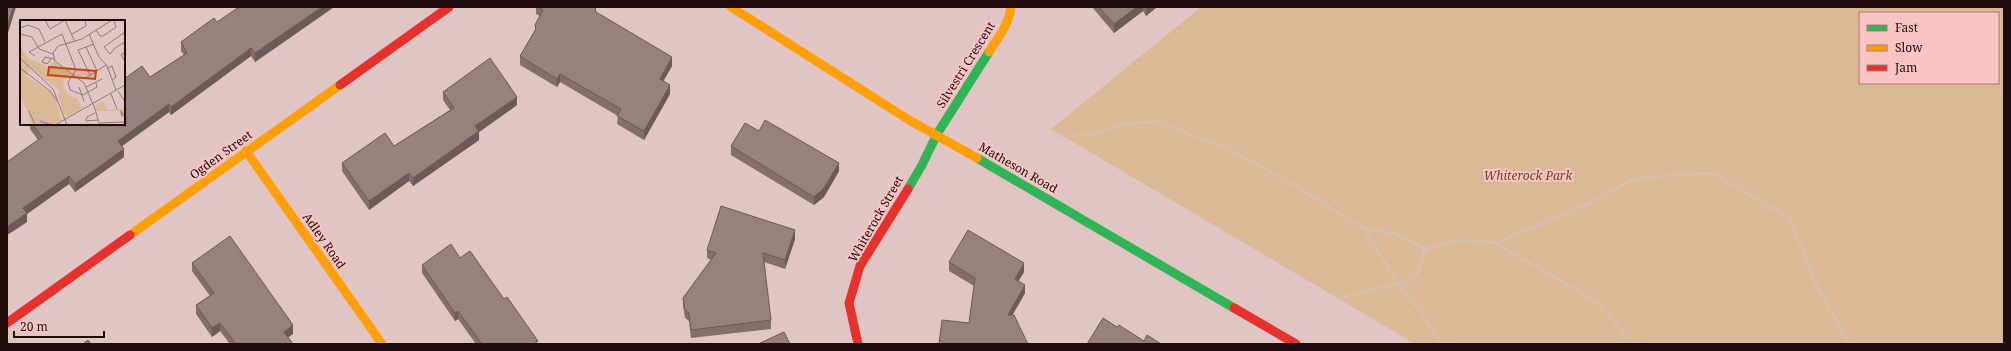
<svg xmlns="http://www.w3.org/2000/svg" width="2011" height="351" viewBox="0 0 2011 351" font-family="'Noto Serif',serif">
<rect width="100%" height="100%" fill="#e1c4c4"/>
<path fill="#dcb996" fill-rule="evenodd" d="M1201,7H2004V344H1415L1051,129ZM1860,13H1998V83H1860Z"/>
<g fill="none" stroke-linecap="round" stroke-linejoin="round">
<g stroke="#cdc5c5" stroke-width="2.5" stroke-dasharray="2 2" stroke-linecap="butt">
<polyline points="1051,137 1090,135 1121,124 1155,122 1221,145 1292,184 1363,228 1396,234 1425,249 1462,240 1495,243 1595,301 1634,344"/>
<polyline points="1363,228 1398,283 1420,311 1441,344"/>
<polyline points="1495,243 1590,203 1632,180 1648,177 1712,173 1790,218 1814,280 1849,344"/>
<polyline points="1330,302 1357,293 1409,281 1417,273 1425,249"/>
</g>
<g stroke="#30b455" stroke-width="9">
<polyline points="977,158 1234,308"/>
<polyline points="908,189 922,165 937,134 989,52"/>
</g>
<g stroke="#ff9f0a" stroke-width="9">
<polyline points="731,7 909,120 977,158"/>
<path d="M989,52C998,38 1009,24 1011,7"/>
<polyline points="246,151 382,344"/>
<polyline points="130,235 340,85"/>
</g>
<g stroke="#e5322d" stroke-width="9">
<polyline points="340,85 449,7"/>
<polyline points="1234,308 1296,344"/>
<polyline points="7,323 130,235"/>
<polyline points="858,344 849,303 860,266 908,189"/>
</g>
</g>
<g fill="#826f6d">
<polygon points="334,7 255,62 251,56 171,115 169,112 122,146 124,157 75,192 69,184 27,214 27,222 7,235 7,162 38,140 30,129 30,124 124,124 150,77 184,55 181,51 181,42 217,22"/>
<polygon points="536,7 595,7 596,12 672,66 663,81 670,94 644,140 617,124 618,116 560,82 557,87 520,65 520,56 535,31 535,25 540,16 536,14"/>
<polygon points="1092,7 1157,7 1146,16 1143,11 1114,33"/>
<polygon points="443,92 517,105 479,132 479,140 413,186 409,181 369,210 342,171 342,163 394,146 450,110 443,100"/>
<polygon points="759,131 839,171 824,197 814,205 731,155 731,146"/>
<polygon points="795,239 785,269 764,262 771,320 771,329 691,338 689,321 685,318 683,306 683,298 711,260 707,258 707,250"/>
<polygon points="460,258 504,299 538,344 476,344 458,319 455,321 422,273 422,265"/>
<polygon points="949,262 1024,272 1018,281 1025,293 1012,315 969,323 974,286 949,271"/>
<polygon points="192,263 293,334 288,337 293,344 230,344 220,331 212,337 196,314 196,305 210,296 192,271"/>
</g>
<g fill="#6a5a59">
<polygon points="13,7 16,7 7,36 7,27"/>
<polygon points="322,7 334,7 255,62 255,53"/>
<polygon points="1137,7 1143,7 1143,11 1114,33 1114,24"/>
<polygon points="1147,7 1157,7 1146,16"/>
<polygon points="251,48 251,56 171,115 171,107"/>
<polygon points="672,57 672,66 660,87 660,79"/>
<polygon points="560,74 560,82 557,87 557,79"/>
<polygon points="670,85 670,94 644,140 644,131"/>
<polygon points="517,97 517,105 479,132 479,140 413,186 413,178 475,126"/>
<polygon points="169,104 169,112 118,149 118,141"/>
<polygon points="124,149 124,157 75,192 75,184"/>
<polygon points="839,163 839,171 824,197 814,205 814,197"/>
<polygon points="409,173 409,181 369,210 369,201"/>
<polygon points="69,176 69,184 27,214 27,222 7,235 7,227 23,208"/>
<polygon points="795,230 795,239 785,269 785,260"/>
<polygon points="1024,263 1024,272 1015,287 1015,279"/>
<polygon points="1025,285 1025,293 1008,323 1008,315"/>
<polygon points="458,311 458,319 455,321 455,313"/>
<polygon points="220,323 220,331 212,337 212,328"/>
<polygon points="293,325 293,334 284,340 284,332"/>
</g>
<g fill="#97817f" stroke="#6a5a59">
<polygon points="7,7 13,7 7,27"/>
<polygon points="239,7 322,7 255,53 251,48 171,107 169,104 118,141 124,149 75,184 69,176 23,208 27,213 7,227 7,162 42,137 32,124 124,124 124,79 142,66 150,77 187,53 181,42 214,18 217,22"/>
<polygon points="539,7 595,7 596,12 672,57 660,79 670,85 644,131 617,116 621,109 560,74 557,79 520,56 536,29 535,25 543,10"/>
<polygon points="1099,7 1137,7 1114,24"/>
<polygon points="490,58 517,97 475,126 479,131 413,178 409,173 369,201 342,163 385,133 394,146 454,108 443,92"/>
<polygon points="765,120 839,163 824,188 814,197 731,146 745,123 759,131"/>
<polygon points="721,206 795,230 785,260 763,253 771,320 691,330 689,313 685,310 683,298 716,253 707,250"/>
<polygon points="968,230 1024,263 1015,279 1025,285 1008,315 1014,315 1028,344 939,344 942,320 969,323 975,278 949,262"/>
<polygon points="230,236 293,325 284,332 293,344 236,344 220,323 212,328 196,305 214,293 192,263"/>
<polygon points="451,244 460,258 470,251 504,299 507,297 538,341 534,344 482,344 458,311 455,313 422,265"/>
<polygon points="1103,318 1117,327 1119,325 1144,341 1147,335 1161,344 1087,344"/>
<polygon points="784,332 790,344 758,344"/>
<polygon points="88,340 91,344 83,344"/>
</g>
<g text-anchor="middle" stroke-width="4" stroke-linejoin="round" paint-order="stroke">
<g font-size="12" fill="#1e0b0c" stroke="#fbc4c4">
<text transform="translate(966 65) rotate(-58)" y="4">Silvestri Crescent</text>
<text transform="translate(221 155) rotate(-36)" y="4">Ogden Street</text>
<text transform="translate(1018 168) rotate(30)" y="4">Matheson Road</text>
<text transform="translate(876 219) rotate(-60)" y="4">Whiterock Street</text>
<text transform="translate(324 241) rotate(55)" y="4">Adley Road</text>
</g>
<g font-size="12" font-style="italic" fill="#634a20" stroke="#fbc4c4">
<text x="1528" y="180">Whiterock Park</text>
</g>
</g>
<g transform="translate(20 20)">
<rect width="105" height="105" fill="#e1c4c4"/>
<path d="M0,26L9,39L29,47L34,41L51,54L43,60L44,68L48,75L58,79L60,85L64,87L48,96L43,92L38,74L40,71L11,48L6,56L30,72L36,81L41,100L32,105H12L0,73ZM83,81L87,90L105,88V97L102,99L99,91H76L75,86Z" fill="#dcb996"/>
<path fill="none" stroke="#bb85c0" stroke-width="2" d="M20,101L32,105"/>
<path fill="none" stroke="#937a7a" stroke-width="1" d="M25,0L30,9L45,0M45,0L55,22M0,8L8,5L19,9L25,22M76,10L80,16H83L96,7L94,0M105,12L84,27L90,34L95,28L105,22M0,14L12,17L19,29L33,34M52,14L66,6L65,0M69,14L79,37L87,46L96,70M66,27L77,51M105,32L101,35L105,41M15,36L9,32L42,14L56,50L48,62L50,70L63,75L77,67L76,63M0,38L33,69L47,105M31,39L27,44L22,42L25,37L34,39M0,48L30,71L37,81M88,48L92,46L96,57L92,60M70,55L58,30L74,24M64,59L86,45M59,67L64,81M66,67L82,59M98,71L105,82M91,74L97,89M75,89L64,63L35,41L33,33L38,26L62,19L92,0M75,89L79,103L105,102M9,91L15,105M75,93L67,97L66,101L78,100M103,94L101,91L102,96L105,93M35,105L105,65"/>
<path fill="#c0490c" fill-opacity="0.15" stroke="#c0490c" stroke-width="2" d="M29,47L76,51L75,59L28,55Z"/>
<rect width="105" height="105" fill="none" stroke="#1e0b0c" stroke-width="2"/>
</g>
<rect width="2011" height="351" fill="none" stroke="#1e0b0c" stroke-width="16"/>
<rect x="1859" y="12" width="140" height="72" fill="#fbc4c4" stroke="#a37a7a"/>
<rect x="1867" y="25" width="20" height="6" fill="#30b455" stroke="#a37a7a"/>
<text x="1895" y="32" font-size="12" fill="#1e0b0c">Fast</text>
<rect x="1867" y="45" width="20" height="6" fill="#ff9f0a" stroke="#a37a7a"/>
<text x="1895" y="52" font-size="12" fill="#1e0b0c">Slow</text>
<rect x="1867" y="65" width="20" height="6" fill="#e5322d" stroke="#a37a7a"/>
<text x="1895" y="72" font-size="12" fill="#1e0b0c">Jam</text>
<path d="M14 331v6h90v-6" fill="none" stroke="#1e0b0c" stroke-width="2"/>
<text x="20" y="331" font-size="12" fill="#1e0b0c" stroke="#fbc4c4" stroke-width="3" paint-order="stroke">20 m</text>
</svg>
